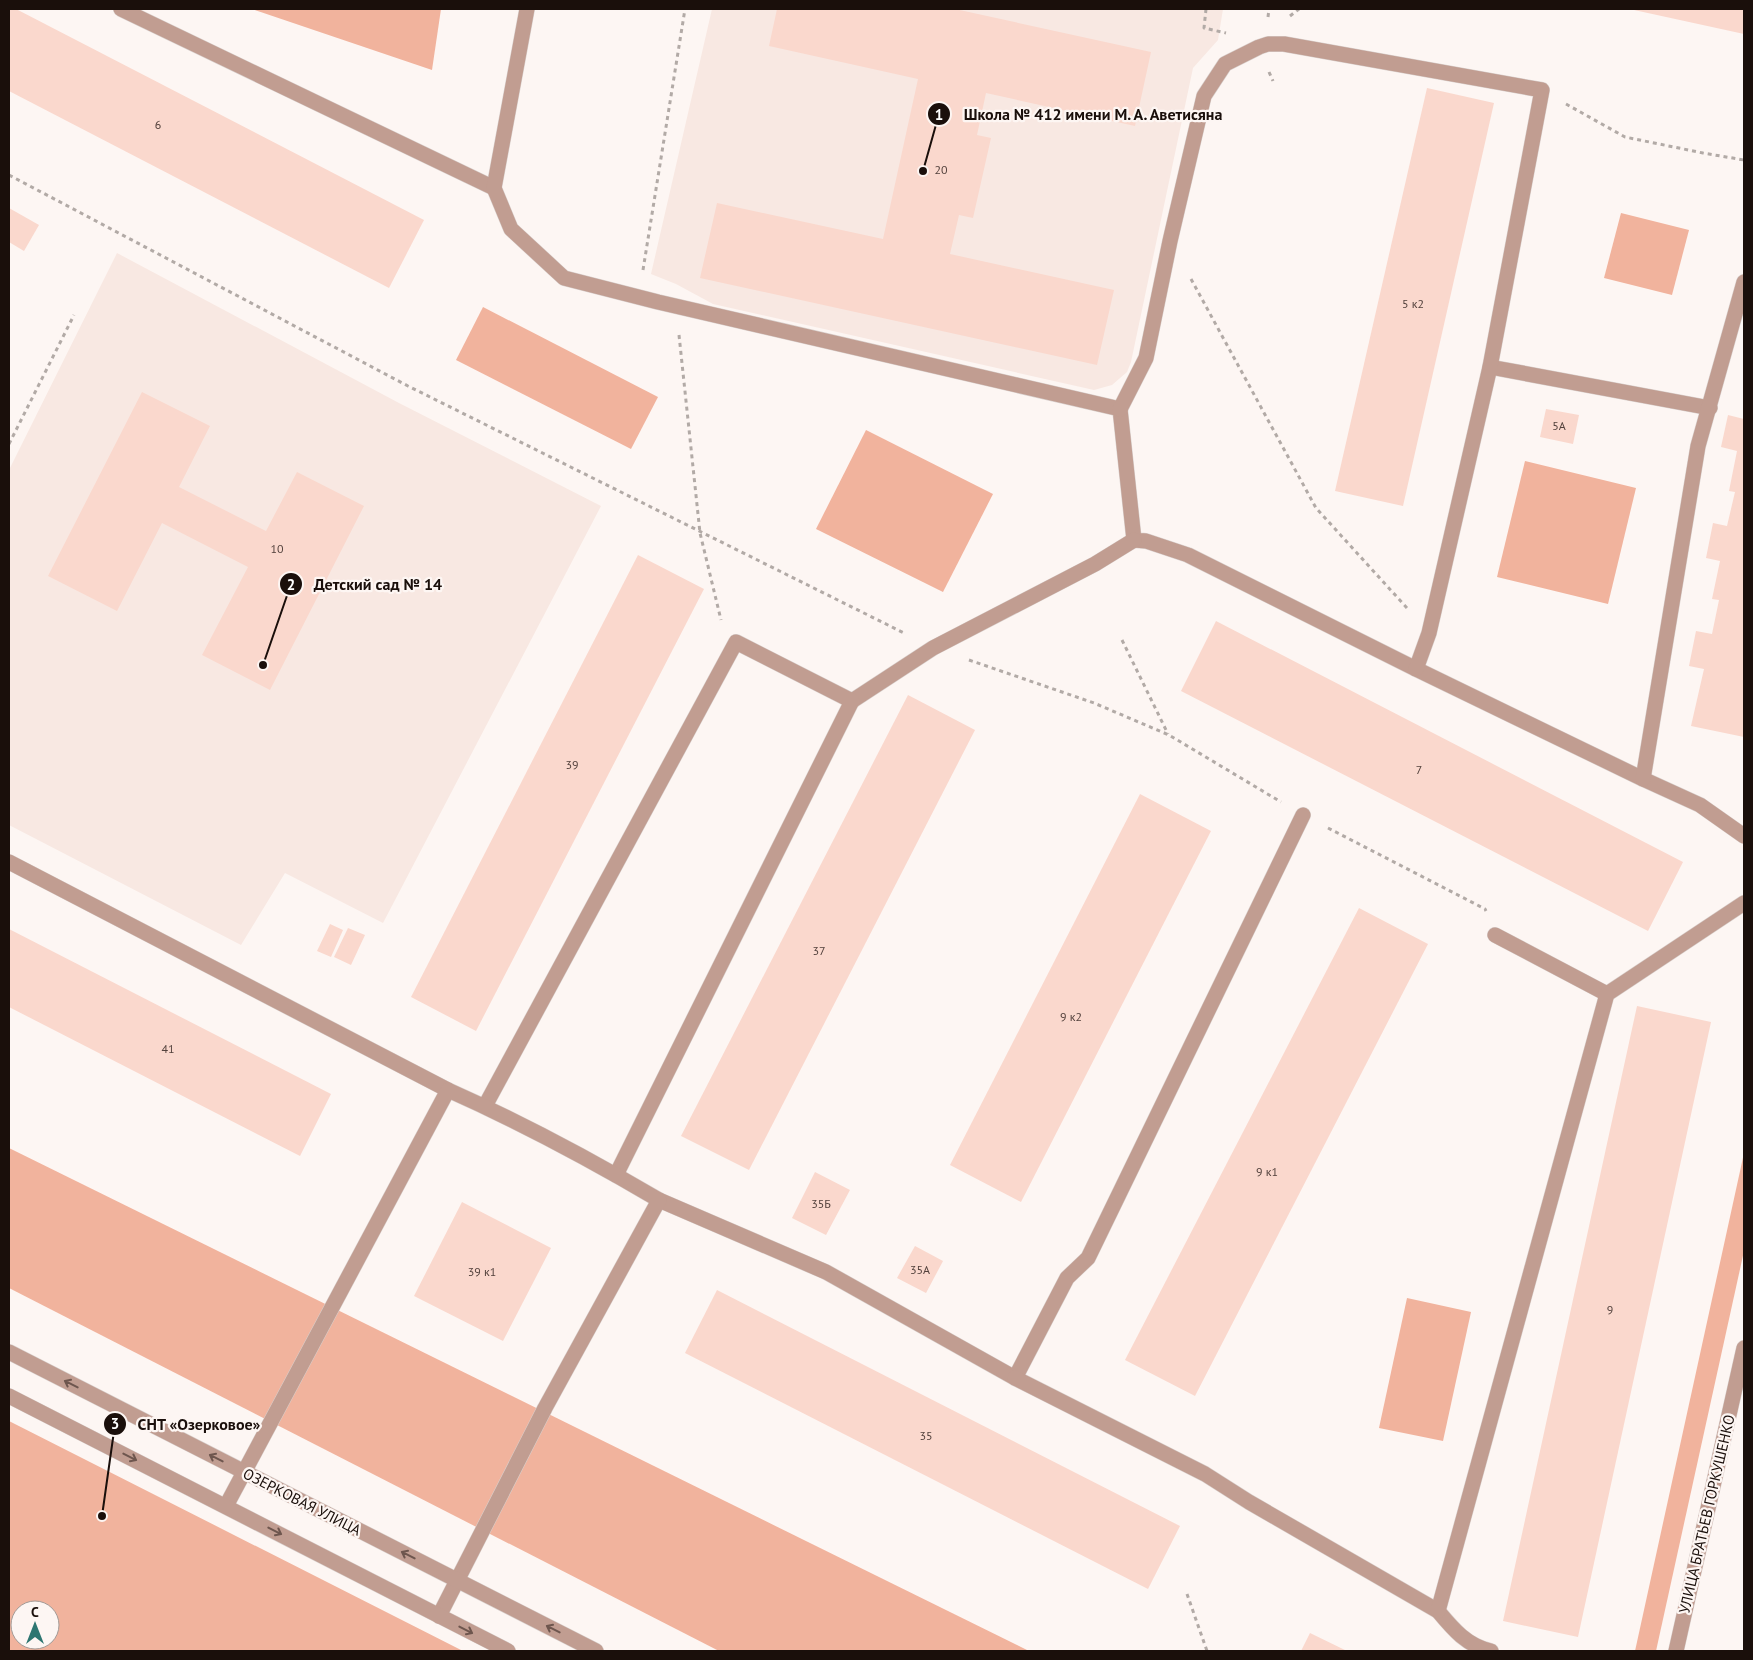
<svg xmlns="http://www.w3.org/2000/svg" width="1753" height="1660" viewBox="0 0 1753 1660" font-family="'PT Sans',sans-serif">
<rect width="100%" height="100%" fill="#fdf6f3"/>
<g fill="#f8e8e2">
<polygon points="712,9 1223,9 1218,40 1193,68 1131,362 1127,372 1112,385 1094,390 713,304 676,284 651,274"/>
<polygon points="117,253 399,403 601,506 383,923 285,873 241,945 9,825 9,470"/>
</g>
<g fill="#f1b39d" fill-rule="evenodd">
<polygon points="252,9 441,9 432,70"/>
<polygon points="1621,213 1689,230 1672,295 1604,278"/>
<polygon points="483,307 658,397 631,449 456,360"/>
<polygon points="866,430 993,494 943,592 816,529"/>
<polygon points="1525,461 1636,488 1608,604 1497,577"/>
<polygon points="9,1148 1029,1651 719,1651 9,1288"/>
<polygon points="1744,1153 1744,1251 1656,1651 1635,1651"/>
<polygon points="1407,1298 1471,1312 1443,1441 1379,1428"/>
<path d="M9,1421L463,1651H9ZM20,1610H50V1640H20Z"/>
</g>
<g fill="#fad8cd">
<polygon points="9,9 16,9 424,220 389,288 9,91"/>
<polygon points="777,9 955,9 1151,52 1135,126 986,93 977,135 991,138 973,218 959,215 950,254 1114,290 1097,365 700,278 717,203 883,239 918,79 769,46"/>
<polygon points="1635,9 1744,9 1744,34 1634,10"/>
<polygon points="1427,88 1494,103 1403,506 1335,491"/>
<polygon points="9,208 39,225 24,251 9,242"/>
<polygon points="142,392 210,426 179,487 266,531 297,472 364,506 270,690 202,655 248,567 162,523 117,611 48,576"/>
<polygon points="1546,409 1579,415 1573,444 1540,437"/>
<polygon points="1728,415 1744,419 1744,737 1691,726 1704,669 1689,666 1696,631 1712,634 1719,600 1712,599 1720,561 1706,558 1713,523 1727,526 1735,492 1729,491 1737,451 1721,447"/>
<polygon points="638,555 704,589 476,1031 411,997"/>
<polygon points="1216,621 1683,862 1648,931 1181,691"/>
<polygon points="908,695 975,730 749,1170 681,1136"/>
<polygon points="1140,794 1211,831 1021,1202 950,1165"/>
<polygon points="1359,908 1428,944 1195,1396 1125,1360"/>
<polygon points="330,924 343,930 331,957 317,951"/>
<polygon points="348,928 365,935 351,965 334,957"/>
<polygon points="9,929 331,1094 300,1156 9,1007"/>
<polygon points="1637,1006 1711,1022 1578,1637 1503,1621"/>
<polygon points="815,1172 850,1190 826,1235 792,1218"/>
<polygon points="462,1202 551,1248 503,1341 414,1296"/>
<polygon points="915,1246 943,1261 926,1293 897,1278"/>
<polygon points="717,1290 1180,1526 1148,1589 685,1353"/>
<polygon points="1310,1633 1347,1651 1301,1651"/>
</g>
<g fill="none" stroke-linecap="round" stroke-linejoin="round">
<defs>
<g id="service">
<polyline points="121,9 494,188"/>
<polyline points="527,9 494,188 511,229 564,278 658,302 1120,409 1134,540 1146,541 1188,555 1416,669 1643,779 1700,805 1744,836"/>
<polyline points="1490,367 1710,408"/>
<polyline points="1120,409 1146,358 1170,241 1204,96 1225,64 1259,47 1268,44 1284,44 1542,90 1490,367 1429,633 1416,669"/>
<polyline points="852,701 933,648 1095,564 1134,540"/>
<polyline points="1643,779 1698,446 1744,282"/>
<polyline points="9,862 448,1090"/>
<polyline points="1495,935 1607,994"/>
<polyline points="485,1106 736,642 852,701 616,1175"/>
<polyline points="659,1200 826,1272 1015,1378 1067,1278 1088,1258 1303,815"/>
<path d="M1015,1378L1205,1474L1249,1502L1438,1611C1453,1629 1467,1646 1491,1651"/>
<path d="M226,1506L448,1090C520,1122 591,1160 659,1200L545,1408L439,1616"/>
<polyline points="1438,1611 1607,994 1744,903"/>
</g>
<polyline id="minor" points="1676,1651 1744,1348"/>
<g id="tertiary">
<polyline points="9,1352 596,1651"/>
<polyline points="9,1396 508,1651"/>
</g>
</defs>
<use href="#service" stroke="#d9d1ce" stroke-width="16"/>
<use href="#minor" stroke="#d9d1ce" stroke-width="16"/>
<use href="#tertiary" stroke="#d9d1ce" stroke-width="16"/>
<g stroke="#b2aaa6" stroke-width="3" stroke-dasharray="4 4" stroke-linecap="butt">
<polyline points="1206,9 1204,28 1226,33"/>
<polyline points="1290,16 1299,9"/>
<polyline points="1268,17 1269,9"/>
<polyline points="1269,72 1273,81"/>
<polyline points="1566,104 1625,137 1703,153 1744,160"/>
<polyline points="9,175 408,386 904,633"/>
<polyline points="643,270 685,9"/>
<polyline points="1191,279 1316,508 1407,608"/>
<polyline points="679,335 700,533 721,620"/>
<polyline points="9,444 74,315"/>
<polyline points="1122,640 1168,734"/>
<polyline points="969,660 1094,703 1169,735 1281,802"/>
<polyline points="1328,828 1485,909 1486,911"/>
<polyline points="1187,1594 1207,1651"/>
</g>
<use href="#service" stroke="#c19d91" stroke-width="15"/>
<use href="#minor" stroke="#c19d91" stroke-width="15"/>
<use href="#tertiary" stroke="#c19d91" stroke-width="15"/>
</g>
<defs><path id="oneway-shaft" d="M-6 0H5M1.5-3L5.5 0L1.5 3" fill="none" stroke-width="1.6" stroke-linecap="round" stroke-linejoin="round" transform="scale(1.25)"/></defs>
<g stroke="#6e564e">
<use href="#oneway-shaft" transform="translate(71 1384) rotate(-153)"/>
<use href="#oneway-shaft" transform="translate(130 1457) rotate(27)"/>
<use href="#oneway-shaft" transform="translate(216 1458) rotate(-153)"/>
<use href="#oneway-shaft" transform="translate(275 1531) rotate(27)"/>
<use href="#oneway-shaft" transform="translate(408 1555) rotate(-153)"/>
<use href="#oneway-shaft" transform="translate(553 1629) rotate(-153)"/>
<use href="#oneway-shaft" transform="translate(466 1630) rotate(27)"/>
</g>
<g text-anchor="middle" stroke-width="4.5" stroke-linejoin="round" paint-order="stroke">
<g font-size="12" fill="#52413c">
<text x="158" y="129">6</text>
<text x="941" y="174">20</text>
<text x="1413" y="308">5 к2</text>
<text x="1559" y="430">5А</text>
<text x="277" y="553">10</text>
<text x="572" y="769">39</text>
<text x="1419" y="774">7</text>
<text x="819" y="955">37</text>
<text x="1071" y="1021">9 к2</text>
<text x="168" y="1053">41</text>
<text x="1267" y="1176">9 к1</text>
<text x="821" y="1208">35Б</text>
<text x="920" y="1274">35А</text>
<text x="482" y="1276">39 к1</text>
<text x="1610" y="1314">9</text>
<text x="926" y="1440">35</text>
</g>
<g font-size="15" fill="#1a0f0b" stroke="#fdf6f3">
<text transform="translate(302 1502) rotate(27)" y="5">ОЗЕРКОВАЯ УЛИЦА</text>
<text transform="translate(1707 1514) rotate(-77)" y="5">УЛИЦА БРАТЬЕВ ГОРКУШЕНКО</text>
</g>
</g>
<path fill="none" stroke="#1a0f0b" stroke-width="2" d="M923 171L939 114M263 665L291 584M102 1516L115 1424"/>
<g fill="#1a0f0b" stroke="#fdf6f3" stroke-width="2">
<circle cx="923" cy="171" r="5"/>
<circle cx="263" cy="665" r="5"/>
<circle cx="102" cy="1516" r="5"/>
<circle cx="939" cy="114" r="12"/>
<circle cx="291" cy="584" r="12"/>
<circle cx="115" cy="1424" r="12"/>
</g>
<g font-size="15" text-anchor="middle" font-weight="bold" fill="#fff">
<text x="939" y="120">1</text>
<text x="291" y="590">2</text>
<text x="115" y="1429">3</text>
</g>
<g font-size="16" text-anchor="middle" font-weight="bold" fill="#1a0f0b" stroke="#fdf6f3" stroke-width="4.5" stroke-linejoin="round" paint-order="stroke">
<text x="1093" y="120">Школа № 412 имени М. А. Аветисяна</text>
<text x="378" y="590">Детский сад № 14</text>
<text x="199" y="1430">СНТ «Озерковое»</text>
</g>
<rect width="1753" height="1660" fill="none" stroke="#1a0f0b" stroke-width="20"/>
<g transform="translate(35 1625)"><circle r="24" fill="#fdf6f3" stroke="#a29a96"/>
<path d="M0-4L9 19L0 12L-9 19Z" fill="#2d7671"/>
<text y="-8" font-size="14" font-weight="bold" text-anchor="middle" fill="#1a0f0b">С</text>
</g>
</svg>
